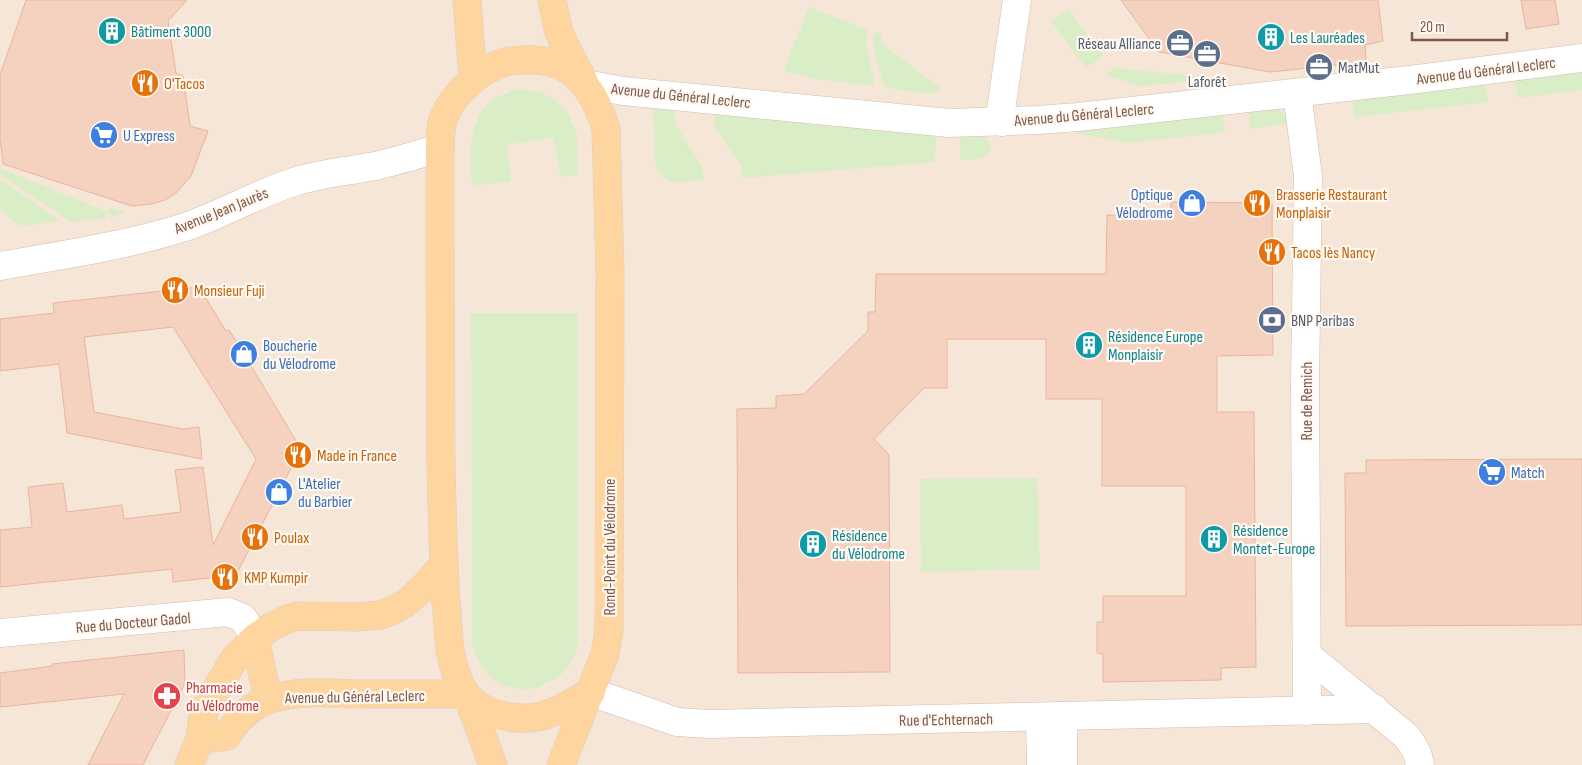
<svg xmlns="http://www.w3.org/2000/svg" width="1582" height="765" viewBox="0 0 1582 765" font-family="'Sofia Sans Condensed',sans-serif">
<rect width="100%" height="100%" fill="#fef4ea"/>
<path fill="#f6e6d7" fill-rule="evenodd" d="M0,0H1582V765H0ZM516,90H530L540,93L558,103L566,112L573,121L576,132L578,175L560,177L555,138L507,145L475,121L489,103L505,93ZM471,314H578L561,674L546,685L533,688L472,642Z"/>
<g fill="#d9edc6">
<polygon points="809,7 868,30 866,44 875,86 815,79 784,71"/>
<polygon points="1068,9 1103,56 1086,68 1051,21"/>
<path d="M874,32L882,35L880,42L940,88L937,93H922L885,87C879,70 872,50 874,32Z"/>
<polygon points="1114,68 1207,77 1206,80 1141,86 1107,76 1106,74"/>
<polygon points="1582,68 1582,90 1518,98 1514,76"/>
<polygon points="1480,82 1486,87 1488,102 1354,117 1351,94"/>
<path d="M516,90C524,90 532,90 540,92C556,98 573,114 576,132C578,146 577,161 578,175L560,177L554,138L507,145L511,182L472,185C470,143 466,102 516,90Z"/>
<polygon points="653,105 674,106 675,124 703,168 703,180 677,182 668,180 658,172 655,159"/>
<polygon points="1276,105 1286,117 1288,123 1251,129 1247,106"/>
<polygon points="1222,109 1225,132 1127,143 1077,133 1075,129"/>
<polygon points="715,111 936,132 935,162 742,178 741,165 714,126"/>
<path d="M960,134C975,135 986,131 991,147C986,161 973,159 960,160Z"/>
<polygon points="0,168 107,212 110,208 126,212 111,218 110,214 106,214 106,218 71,222 1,175"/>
<polygon points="0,179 60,221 21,226 0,210"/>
<path d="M578,313V639C577,647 576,654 572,661C568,669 561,675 553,680C519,703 479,681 472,642L471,313Z"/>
<polygon points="1037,478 1040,569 921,572 920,479"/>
</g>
<g fill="#f5d1bf" stroke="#e9b59e">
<polygon points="26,0 187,0 168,21 176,73 183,76 190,126 208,131 191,176 176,193 165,200 152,204 132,206 3,164 0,138 0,75"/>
<polygon points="1121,0 1378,0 1383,41 1365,45 1366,62 1270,72 1159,52"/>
<polygon points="1521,0 1555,0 1559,24 1526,29"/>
<polygon points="1171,202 1272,203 1273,355 1217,356 1217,412 1254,412 1256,667 1221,668 1221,680 1103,682 1103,654 1097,653 1097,622 1103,622 1103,596 1186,596 1186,486 1102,486 1102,399 1046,399 1046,339 947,339 947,388 924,388 874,439 889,455 890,672 738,673 737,409 776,408 776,396 804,394 868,331 868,312 875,312 876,274 1106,274 1107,215 1171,216"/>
<polygon points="199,287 226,331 229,330 244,354 301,449 236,575 173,582 172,569 0,587 0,530 32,527 28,487 63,483 67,512 122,505 124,519 181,512 175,470 203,467 213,545 256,459 173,327 84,337 94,412 183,429 199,427 202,459 67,433 59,364 0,371 0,319 54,313 53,303"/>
<polygon points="1582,459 1582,625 1346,626 1345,473 1366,473 1366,460"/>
<polygon points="184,650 185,683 143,765 88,765 124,694 0,707 0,673 53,666 52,664"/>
</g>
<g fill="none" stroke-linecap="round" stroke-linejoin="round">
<defs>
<g id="minor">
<polyline points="585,84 623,91 949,123 1038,120 1078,117 1418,79 1582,58"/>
<polyline points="1297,93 1308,176 1305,385 1307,711"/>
<polyline points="1002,122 1001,110 1017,0"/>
<path d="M0,266C62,255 125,246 185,227C223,214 258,193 297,181C322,173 349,171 375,166C397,161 419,154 440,148"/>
<polyline points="0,633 228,612 243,618 255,638"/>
<path d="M1307,655L1405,735C1412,743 1419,754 1420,765"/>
<polyline points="591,692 677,722 710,724 1375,709"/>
<polyline points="1063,716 1063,765"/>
<polyline points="1040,717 1041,765"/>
</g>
<g id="major">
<polyline points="467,0 473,80"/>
<polyline points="552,0 558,29 564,44 583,80"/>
<polyline points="255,638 268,700"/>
<polyline points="467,695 493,765"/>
<path d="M200,739L227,736C236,720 252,705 270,699C298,690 330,693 358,694C394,694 430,694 466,694"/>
<polyline points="189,765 200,739 204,710 235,658 255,638 271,627 287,619 298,616 358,617 380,615 391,611 406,603 423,588 444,564"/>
<path d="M561,765L605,654L609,631L610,272L606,129C599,106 588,81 565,68C548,58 515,57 497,65C477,73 452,96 444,117C439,130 440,149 440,164C440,189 440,214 440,239C440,315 441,390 441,466C442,512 443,557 446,603C448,618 448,634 450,650C452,663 458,683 466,694C485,718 527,724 553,712C566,707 578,699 591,692"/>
</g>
</defs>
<use href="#minor" stroke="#d4bdb0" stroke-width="29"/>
<use href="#major" stroke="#dad0cc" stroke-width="29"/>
<use href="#minor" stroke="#fff" stroke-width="28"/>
<use href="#major" stroke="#ffd59f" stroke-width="28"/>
</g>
<defs>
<symbol id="building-disc" viewBox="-11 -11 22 22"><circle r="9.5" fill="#0f9aa8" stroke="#fff9f1"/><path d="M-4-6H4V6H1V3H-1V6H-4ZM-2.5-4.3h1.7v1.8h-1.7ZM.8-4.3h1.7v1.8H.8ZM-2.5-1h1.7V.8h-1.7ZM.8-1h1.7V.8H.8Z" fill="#fff"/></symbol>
<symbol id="office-disc" viewBox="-11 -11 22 22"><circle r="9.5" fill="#5c6f8a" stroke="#fff9f1"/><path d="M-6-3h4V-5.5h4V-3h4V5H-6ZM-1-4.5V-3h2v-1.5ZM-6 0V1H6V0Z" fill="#fff"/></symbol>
<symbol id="restaurant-disc" viewBox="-11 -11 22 22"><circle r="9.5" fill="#e8710a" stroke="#fff9f1"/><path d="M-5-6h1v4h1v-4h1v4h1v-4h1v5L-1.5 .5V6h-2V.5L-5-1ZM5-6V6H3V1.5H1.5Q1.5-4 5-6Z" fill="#fff"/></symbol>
<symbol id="supermarket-disc" viewBox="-11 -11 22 22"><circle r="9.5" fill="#3f7fe0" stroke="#fff9f1"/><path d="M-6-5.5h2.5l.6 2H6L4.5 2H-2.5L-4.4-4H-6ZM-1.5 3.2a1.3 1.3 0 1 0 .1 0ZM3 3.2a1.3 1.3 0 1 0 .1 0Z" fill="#fff"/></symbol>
<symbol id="shop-disc" viewBox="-11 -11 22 22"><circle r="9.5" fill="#3f7fe0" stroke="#fff9f1"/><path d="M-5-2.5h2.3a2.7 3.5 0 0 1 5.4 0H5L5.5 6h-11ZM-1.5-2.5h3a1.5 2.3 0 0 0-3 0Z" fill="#fff"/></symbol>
<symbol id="bank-disc" viewBox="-11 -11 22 22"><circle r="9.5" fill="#5c6f8a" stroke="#fff9f1"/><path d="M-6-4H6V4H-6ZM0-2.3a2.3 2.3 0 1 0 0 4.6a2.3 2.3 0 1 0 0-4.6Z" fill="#fff"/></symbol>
<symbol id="pharmacy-disc" viewBox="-11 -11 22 22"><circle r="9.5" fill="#e0444e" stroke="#fff9f1"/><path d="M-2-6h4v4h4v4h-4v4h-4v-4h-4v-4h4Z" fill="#fff"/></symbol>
</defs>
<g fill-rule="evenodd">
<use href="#building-disc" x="96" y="15" width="32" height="32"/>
<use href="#building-disc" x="1255" y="21" width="32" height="32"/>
<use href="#office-disc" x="1164" y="27" width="32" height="32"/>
<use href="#office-disc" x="1191" y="38" width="32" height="32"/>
<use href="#office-disc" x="1303" y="51" width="32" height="32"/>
<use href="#restaurant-disc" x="129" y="67" width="32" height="32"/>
<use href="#supermarket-disc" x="88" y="119" width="32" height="32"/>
<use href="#shop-disc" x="1176" y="187" width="32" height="32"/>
<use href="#restaurant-disc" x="1241" y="187" width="32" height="32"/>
<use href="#restaurant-disc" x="1256" y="236" width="32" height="32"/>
<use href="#restaurant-disc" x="159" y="274" width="32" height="32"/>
<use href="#bank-disc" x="1256" y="304" width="32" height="32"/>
<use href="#building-disc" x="1073" y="329" width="32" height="32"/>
<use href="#shop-disc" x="228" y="338" width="32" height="32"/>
<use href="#restaurant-disc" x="282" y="439" width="32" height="32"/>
<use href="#supermarket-disc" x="1476" y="456" width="32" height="32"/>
<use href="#shop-disc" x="263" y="476" width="32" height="32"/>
<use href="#restaurant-disc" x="239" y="521" width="32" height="32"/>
<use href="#building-disc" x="1198" y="523" width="32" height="32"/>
<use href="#building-disc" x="797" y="528" width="32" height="32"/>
<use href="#restaurant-disc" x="209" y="561" width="32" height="32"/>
<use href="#pharmacy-disc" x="151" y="680" width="32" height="32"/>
</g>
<g text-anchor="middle" stroke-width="4.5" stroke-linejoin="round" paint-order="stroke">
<g font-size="16" fill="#0d838f" stroke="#fff9f1" text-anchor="start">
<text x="131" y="37">Bâtiment 3000</text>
<text x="1290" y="43">Les Lauréades</text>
<text x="1108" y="342">Résidence Europe<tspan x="1108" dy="18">Monplaisir</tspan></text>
<text x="1233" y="536">Résidence<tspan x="1233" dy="18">Montet-Europe</tspan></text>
<text x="832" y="541">Résidence<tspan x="832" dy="18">du Vélodrome</tspan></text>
</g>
<g font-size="16" fill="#4e5e75" stroke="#fff9f1" text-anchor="start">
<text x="1161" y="49" text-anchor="end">Réseau Alliance</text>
<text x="1338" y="73">MatMut</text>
<text x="1207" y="87" text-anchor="middle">Laforêt</text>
<text x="1291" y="326">BNP Paribas</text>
</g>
<g font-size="16" fill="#7b584a" stroke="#fff9f1">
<text transform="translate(1486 70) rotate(-7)" y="6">Avenue du Général Leclerc</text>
<text transform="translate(681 95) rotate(6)" y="6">Avenue du Général Leclerc</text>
<text transform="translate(1084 114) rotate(-5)" y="6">Avenue du Général Leclerc</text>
<text transform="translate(221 210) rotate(-22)" y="6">Avenue Jean Jaurès</text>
<text transform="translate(1306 401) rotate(-90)" y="6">Rue de Remich</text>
<text transform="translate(609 547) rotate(-90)" y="6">Rond-Point du Vélodrome</text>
<text transform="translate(133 622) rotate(-5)" y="6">Rue du Docteur Gadol</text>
<text transform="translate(355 696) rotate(-1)" y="6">Avenue du Général Leclerc</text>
<text transform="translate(946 719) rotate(-1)" y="6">Rue d'Echternach</text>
</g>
<g font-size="16" fill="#c56008" stroke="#fff9f1" text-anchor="start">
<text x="164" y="89">O'Tacos</text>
<text x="1276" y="200">Brasserie Restaurant<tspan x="1276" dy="18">Monplaisir</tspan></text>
<text x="1291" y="258">Tacos lès Nancy</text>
<text x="194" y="296">Monsieur Fuji</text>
<text x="317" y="461">Made in France</text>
<text x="274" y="543">Poulax</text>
<text x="244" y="583">KMP Kumpir</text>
</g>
<g font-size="16" fill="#366cbe" stroke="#fff9f1" text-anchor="start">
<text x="123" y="141">U Express</text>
<text x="1173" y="200" text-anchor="end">Optique<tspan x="1173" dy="18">Vélodrome</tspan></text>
<text x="263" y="351">Boucherie<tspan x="263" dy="18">du Vélodrome</tspan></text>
<text x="1511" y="478">Match</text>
<text x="298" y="489">L'Atelier<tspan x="298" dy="18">du Barbier</tspan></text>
</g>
<g font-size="16" fill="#be3a42" stroke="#fff9f1" text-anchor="start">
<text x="186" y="693">Pharmacie<tspan x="186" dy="18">du Vélodrome</tspan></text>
</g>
</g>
<path d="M1412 32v8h95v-8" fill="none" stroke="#7b584a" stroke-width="2.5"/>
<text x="1420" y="32" font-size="15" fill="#7b584a" stroke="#fff9f1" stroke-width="4" paint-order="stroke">20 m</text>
</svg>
